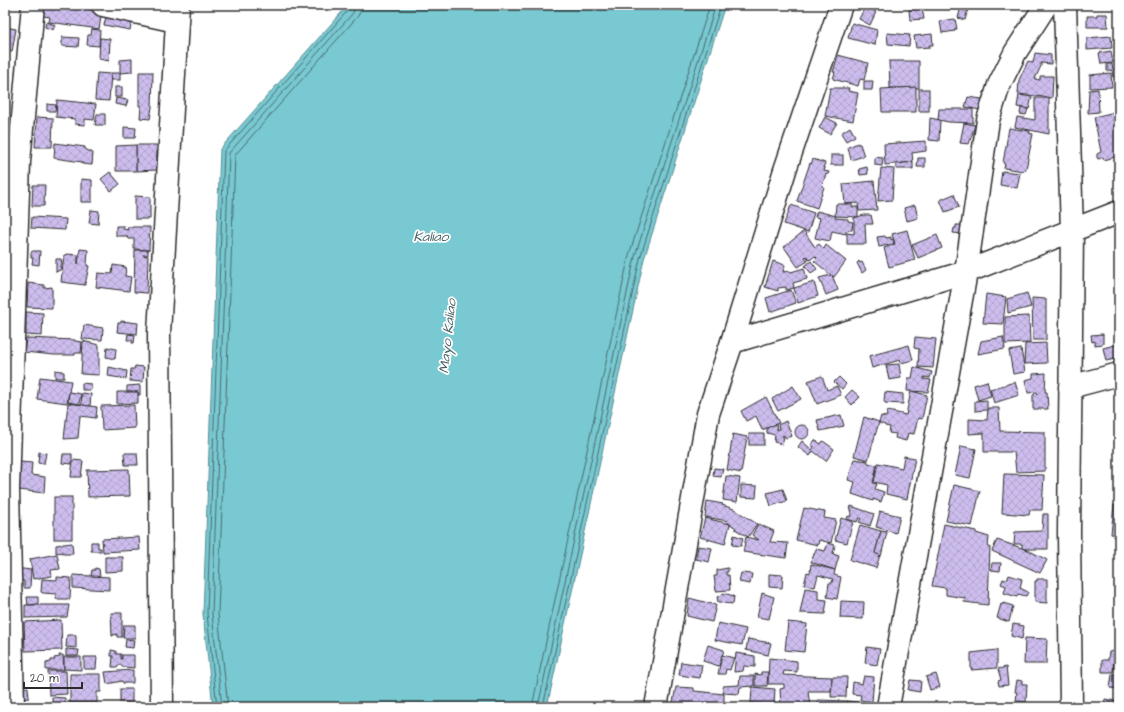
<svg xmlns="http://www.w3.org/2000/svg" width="1124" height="712" viewBox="0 0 1124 712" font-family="'Architects Daughter',sans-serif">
<defs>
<pattern id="building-cross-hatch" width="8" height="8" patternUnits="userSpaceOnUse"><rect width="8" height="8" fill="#cdbdee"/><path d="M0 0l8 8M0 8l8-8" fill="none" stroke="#b0a3cc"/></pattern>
</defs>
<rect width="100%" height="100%" fill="#fff"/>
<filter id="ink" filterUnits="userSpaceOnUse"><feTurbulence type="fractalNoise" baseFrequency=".025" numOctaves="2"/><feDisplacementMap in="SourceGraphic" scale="8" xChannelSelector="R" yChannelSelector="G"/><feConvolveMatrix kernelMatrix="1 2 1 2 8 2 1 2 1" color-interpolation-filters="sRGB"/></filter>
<g filter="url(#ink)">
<polygon fill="#78c9d2" stroke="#598a8f" points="348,5 725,5 644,259 547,707 213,707 203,614 220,149"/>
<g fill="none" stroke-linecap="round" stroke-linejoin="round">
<g stroke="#4a6a6e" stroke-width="1">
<polyline points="217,707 207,614 224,151 349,9 350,5"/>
<polyline points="222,707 212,614 229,153 353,13 355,5"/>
<polyline points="228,707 218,614 235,155 358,16 361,10 361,5"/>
<polyline points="532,707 629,255 710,5"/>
<polyline points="538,707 635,256 716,5"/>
<polyline points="543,707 640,258 721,5"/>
</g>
</g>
<g fill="url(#building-cross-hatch)" stroke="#2b2b2b">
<polygon points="44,5 57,5 102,11 99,29 49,22 50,17 43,16"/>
<polygon points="957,5 969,5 965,20 958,18 961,7"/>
<polygon points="865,7 876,12 870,25 859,19"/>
<polygon points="922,8 924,19 910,20 909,10"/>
<polygon points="107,12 133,17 130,30 104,25"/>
<polygon points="1097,14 1107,14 1108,27 1087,27 1087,16 1097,16"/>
<polygon points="955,19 957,29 955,29 955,31 942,33 940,21"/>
<polygon points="46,22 55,25 53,30 45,27"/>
<polygon points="852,23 877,30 875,45 848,38"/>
<polygon points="5,27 16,29 12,52 5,51"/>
<polygon points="92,29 100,30 99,46 87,45 88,35 91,35"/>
<polygon points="887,33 910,35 909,46 888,44"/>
<polygon points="932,34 933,45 929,45 930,47 916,48 914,36"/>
<polygon points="1111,36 1112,48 1087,50 1087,38"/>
<polygon points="62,37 79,38 78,47 62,46"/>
<polygon points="100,38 110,39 109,61 99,59"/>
<polygon points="1116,50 1119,50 1119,61"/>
<polygon points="1111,51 1113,63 1101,64 1099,53"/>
<polygon points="1035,53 1051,55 1051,64 1041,63 1041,66 1035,79 1040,80 1040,76 1053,76 1052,98 1018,94 1019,80 1028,61 1033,63"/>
<polygon points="838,55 868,63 864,80 860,79 858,86 833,79 835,72 833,72"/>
<polygon points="132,59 132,72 120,73 120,60"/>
<polygon points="889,61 919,61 919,88 890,88"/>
<polygon points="1107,64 1112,64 1113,69 1117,69 1118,76 1113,77 1112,70 1107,71"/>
<polygon points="139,72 153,72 152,107 150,119 140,118 141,106 139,106"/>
<polygon points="5,73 7,74 5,98"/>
<polygon points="97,73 111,74 109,101 95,100"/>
<rect x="111" y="73" width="9" height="7"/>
<polygon points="1111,73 1112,87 1090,88 1090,75"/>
<polygon points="864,81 873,81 872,90 864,90"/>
<rect x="115" y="87" width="7" height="10"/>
<polygon points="916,87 916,112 882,112 881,89"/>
<polygon points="830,88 849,88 848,91 858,93 853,121 825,116"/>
<rect x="919" y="89" width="10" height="22"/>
<polygon points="1098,89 1099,112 1088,113 1089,90"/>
<polygon points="1019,95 1032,97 1029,109 1017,107"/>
<polygon points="968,97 982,99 980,110 965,107"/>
<polygon points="116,98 128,100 126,106 115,104"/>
<polygon points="1035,98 1049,98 1049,134 1015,127 1017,117 1035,120"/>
<polygon points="57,100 96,104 94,120 85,119 85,125 75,124 75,119 56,117"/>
<polygon points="47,104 56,105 55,111 47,111"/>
<polygon points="1021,108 1028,109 1026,115 1020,114"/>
<polygon points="939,109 973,109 973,123 949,122 938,120"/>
<polygon points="1119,111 1119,156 1104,160 1103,157 1099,159 1097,158 1097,154 1101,152 1094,117"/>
<polygon points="97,114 105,114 105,125 95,125"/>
<polygon points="37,117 53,118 52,147 35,147"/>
<polygon points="825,117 837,123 830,134 819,128"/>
<polygon points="930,118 940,120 939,141 929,140"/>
<polygon points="964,123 975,125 969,144 960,143"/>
<polygon points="124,127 136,128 135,138 124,138"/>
<polygon points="850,127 855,136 846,141 841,133"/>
<polygon points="1009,128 1030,131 1029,133 1033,134 1026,169 1023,171 1004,168 1005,164 1003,163"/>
<polygon points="926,141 926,151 912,153 913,162 885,165 884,144"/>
<polygon points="55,143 85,147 85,149 93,153 92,165 82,164 82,162 54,158"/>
<polygon points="858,143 858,144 860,144 864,156 851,160 848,147"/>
<polygon points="136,145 157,145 157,170 136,171"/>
<polygon points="136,145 136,171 116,171 116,146"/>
<polygon points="5,147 8,147 7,161 5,161"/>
<rect x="831" y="155" width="12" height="10"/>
<polygon points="875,157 883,158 882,166 875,165"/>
<polygon points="918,158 925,158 925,167 917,167"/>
<polygon points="813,159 825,163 823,168 825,168 824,171 829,172 828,175 826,174 822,186 824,187 817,208 797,201 810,163 811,164"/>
<polygon points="913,162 913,169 896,169 896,164"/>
<polygon points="867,167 868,174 860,175 859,169"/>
<polygon points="881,168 894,169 892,200 878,201"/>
<polygon points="1002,171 1020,173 1017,188 1000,185"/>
<polygon points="110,172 120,184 111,191 101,179"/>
<polygon points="81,179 92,180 92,202 81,202"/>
<polygon points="874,181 877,210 859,211 858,203 845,204 843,184"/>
<polygon points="33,185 45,185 44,206 32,206"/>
<polygon points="954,194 959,207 945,212 940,200"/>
<polygon points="135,196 150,197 150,219 135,219"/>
<polygon points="836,204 852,204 852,207 858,207 858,217 835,216"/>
<polygon points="791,205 814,213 808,232 784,224"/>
<polygon points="915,205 918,218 907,221 904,208"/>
<polygon points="91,210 99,211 98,224 89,223"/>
<polygon points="817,211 836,216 835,218 848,219 848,221 853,222 852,230 846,231 846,234 832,231 830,241 815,238 820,218 815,217"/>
<polygon points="864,215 871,215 873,224 865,224 866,244 847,244 847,233 854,234 854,218"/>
<polygon points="32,217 66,219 65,230 31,228"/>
<polygon points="956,225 962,225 962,234 953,233 954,228 956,228"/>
<polygon points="116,226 124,226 123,229 128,230 127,227 150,227 149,250 134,249 134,239 128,239 127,236 116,236"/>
<polygon points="907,230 915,260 889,267 884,248 895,244 892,234"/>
<polygon points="804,231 815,247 819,244 824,249 826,245 846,261 834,277 832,275 838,290 826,295 819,278 831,275 814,261 817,258 815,256 810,260 806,256 805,257 808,261 798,267 784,247"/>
<polygon points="937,235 942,248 918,258 912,245"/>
<polygon points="885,236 886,238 891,237 891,240 893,239 894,244 879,247 877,237"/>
<polygon points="80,249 88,250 87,266 89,266 85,285 61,282 64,255 67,255 67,254 78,255 78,264"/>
<polygon points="135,250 148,250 148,255 143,255 148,256 147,293 134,292"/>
<polygon points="33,251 40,251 39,265 32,264 33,258 31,258 31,252"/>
<polygon points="56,259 61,259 62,264 60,267 62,269 56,272"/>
<polygon points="773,261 785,265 783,272 790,271 791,272 804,268 807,279 793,283 794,288 786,290 786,287 778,288 778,291 765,287"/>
<polygon points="811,261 817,269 811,273 805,266"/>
<polygon points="859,261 860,263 862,262 866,270 862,273 857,263"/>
<polygon points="113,265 126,267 125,276 131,277 129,291 96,287 98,273 112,274"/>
<polygon points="814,282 818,296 798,303 794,288"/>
<polygon points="28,283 44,285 44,288 52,287 52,308 27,307"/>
<polygon points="791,290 796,303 770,312 766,298"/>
<polygon points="1027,293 1031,307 1008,313 1007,299"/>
<polygon points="986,294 1006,297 1003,324 983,323"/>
<polygon points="1032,298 1046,299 1046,340 1033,340"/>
<polygon points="26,312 43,313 42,336 26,335"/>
<polygon points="1029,316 1030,343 1005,344 1005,317"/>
<polygon points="121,321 138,323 137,334 117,332 118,323 121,323"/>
<polygon points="84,325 103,328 102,340 82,339"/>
<polygon points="128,334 135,335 134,343 132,343 132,340 127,340"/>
<polygon points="1103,334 1103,344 1095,345 1095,341 1092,342 1091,335"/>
<polygon points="915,337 936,339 933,368 918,367 919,349 914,348"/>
<polygon points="1003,337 1005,349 978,354 981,341"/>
<polygon points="26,338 75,340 75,341 82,342 81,353 75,353 75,355 54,355 24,352"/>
<polygon points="83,341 99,345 99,375 81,374"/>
<polygon points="1046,343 1047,363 1024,364 1025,344"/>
<polygon points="1119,344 1119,358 1106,361 1103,348"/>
<polygon points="909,345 913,360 901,363 900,360 872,368 869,356"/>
<polygon points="107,347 116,349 115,359 106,357"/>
<polygon points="1021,349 1025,372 1013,374 1009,351"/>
<polygon points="899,364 901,378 889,380 886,365"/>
<polygon points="135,366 144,367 143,382 130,381 131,369 134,369"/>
<polygon points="109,367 127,371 126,379 108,376"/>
<polygon points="914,367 932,372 930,378 924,377 924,379 931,380 928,392 907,391 908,378 912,378"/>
<polygon points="55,370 62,371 62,372 64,372 64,378 55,378"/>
<polygon points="1046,373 1045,392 1047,392 1048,409 1033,409 1033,395 1038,394 1037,392 1028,393 1025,380 1033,378 1033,374"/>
<polygon points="822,376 827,390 837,386 841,395 817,404 808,381"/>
<polygon points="40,377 71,381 67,403 37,399"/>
<polygon points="839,377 846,384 842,389 834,382"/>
<polygon points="987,381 991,396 978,400 974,385"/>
<polygon points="1015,382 1019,395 994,403 990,389"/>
<polygon points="82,383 91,384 91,390 82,390"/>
<polygon points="140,385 140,395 138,395 138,392 127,392 127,386"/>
<polygon points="793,386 801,399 778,411 772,399"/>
<polygon points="852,390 860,397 852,405 845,397"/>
<polygon points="911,391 927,395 922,419 918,418 914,434 908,433 906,441 895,438 896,434 889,433 890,427 885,426 885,425 879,423 881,416 886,417 888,411 906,415"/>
<polygon points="69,392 81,394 79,404 68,402"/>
<polygon points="117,392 138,392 138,403 117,404"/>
<polygon points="885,392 903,394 903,404 885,403 884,401"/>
<polygon points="82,393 91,394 90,406 81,405"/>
<polygon points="766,397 779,423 762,430 756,416 746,421 741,411"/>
<polygon points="987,400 987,410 975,411 975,401"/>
<polygon points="68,403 97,407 96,418 80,416 78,438 64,439"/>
<polygon points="134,405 135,428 102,430 101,406"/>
<polygon points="988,408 999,408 1000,431 1045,432 1045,471 1016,472 1014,452 984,452 984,433 969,434 969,419 987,420"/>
<polygon points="841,415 844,426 820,431 817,420"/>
<polygon points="864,417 879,422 868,460 854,456"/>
<polygon points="786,421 792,436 786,438 784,435 782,436 784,437 782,444 774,442 775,435 767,433 767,428 776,424 777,430 779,429 778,425"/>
<circle cx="802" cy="432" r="7"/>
<polygon points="733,434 747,437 741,473 727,470"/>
<rect x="749" y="434" width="15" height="11"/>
<polygon points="815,440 821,444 823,441 834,449 826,461 813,451 810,456 798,447 802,441 812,450 814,447 811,445"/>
<polygon points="961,446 976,449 970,478 955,475"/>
<polygon points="39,452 46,453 44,464 38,463"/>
<polygon points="124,453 137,453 138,465 125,465"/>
<polygon points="63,454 72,454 72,464 62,463"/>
<polygon points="904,456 915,458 907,499 886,494 887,485 874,482 878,463 902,468"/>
<polygon points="854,459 868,461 868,463 877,465 873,483 877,484 875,489 884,492 881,502 873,499 873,501 852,494 855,482 848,480"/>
<polygon points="73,460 83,461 81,477 71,477"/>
<polygon points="20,462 32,463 31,475 45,477 44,493 19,490"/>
<polygon points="714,468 723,469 721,477 713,476"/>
<polygon points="129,469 130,496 88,497 87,470"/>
<polygon points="1004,474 1044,475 1042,510 1030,510 1029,515 1002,513"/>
<polygon points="726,476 740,478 737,502 723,500"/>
<polygon points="741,485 757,486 756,498 741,497"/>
<polygon points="954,485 980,491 972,526 946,521"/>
<polygon points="783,489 787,501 771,506 767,493"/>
<rect x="54" y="497" width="18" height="42"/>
<polygon points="707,501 723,504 722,505 734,509 757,524 748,537 735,529 736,528 727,522 728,521 705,517"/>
<polygon points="1114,505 1119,506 1119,535 1111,534"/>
<polygon points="851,506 874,514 870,526 859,522 861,519 859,518 857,522 847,519 848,516 850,517 852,510 850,510"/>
<polygon points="804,508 825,512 824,518 836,520 831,543 819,540 818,545 796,540"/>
<polygon points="879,511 900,516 896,533 876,527 880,512"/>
<polygon points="1043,514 1048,514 1048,549 1022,549 1022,544 1014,544 1015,532 1042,531"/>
<polygon points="705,518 730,524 725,544 700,537"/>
<polygon points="841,518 853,522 847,543 835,540"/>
<polygon points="758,524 774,531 770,542 788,543 786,558 743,552 746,537 759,540 752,535"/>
<polygon points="944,524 976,531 976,533 989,537 988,547 990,547 988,605 964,602 965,598 946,595 946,588 932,586"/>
<polygon points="860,525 881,531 875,553 880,555 876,568 850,560"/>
<polygon points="881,531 887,532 881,556 875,553"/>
<polygon points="734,535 743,538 741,546 732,545"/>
<polygon points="139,537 140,550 103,552 102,539"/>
<polygon points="997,540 1028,550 1047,560 1040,573 992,551"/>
<polygon points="91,542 98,542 98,548 101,548 101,551 91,551"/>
<polygon points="72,543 73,554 63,554 63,552 56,553 56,545"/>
<polygon points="828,543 835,545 833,554 839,556 835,570 811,562 816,549 825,551"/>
<polygon points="698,546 712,548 709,562 696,559"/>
<polygon points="57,554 60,569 51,570 52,576 33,579 30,559"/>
<polygon points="105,557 123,557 123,571 105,572"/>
<polygon points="992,563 1001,563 1000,571 991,570"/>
<polygon points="811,564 835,570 834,575 841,577 837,599 827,597 829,583 832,583 833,579 818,575 815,587 804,585 807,572 810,573"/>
<polygon points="15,568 31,570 30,588 24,588 24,581 15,578"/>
<polygon points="95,568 99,569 100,577 91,576 92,570 95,570"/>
<polygon points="728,568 728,572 726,572 726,575 729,575 730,590 716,591 714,576 717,576 717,570"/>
<polygon points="741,573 752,574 750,584 739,582"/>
<polygon points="769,574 783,575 782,588 769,587"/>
<polygon points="73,575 109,577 109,590 73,588"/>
<polygon points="1009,575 1022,579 1020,588 1028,592 1026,596 1018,594 1017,597 1004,593 1006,586 1001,584 1003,579 1007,580"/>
<polygon points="57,577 71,578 70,599 56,599 56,594 43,593 41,592 42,579 57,580"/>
<polygon points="1037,579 1047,579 1047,603 1035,602 1035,581 1037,581"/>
<polygon points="805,588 818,590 818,599 827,600 825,614 800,613"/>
<polygon points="723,593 734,596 733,604 723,603 722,602 718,602 717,597 722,595"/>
<polygon points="762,593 774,597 769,619 757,617"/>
<polygon points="27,597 38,597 38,604 28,605"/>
<polygon points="689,598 716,605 712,622 687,616"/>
<polygon points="841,601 864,602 863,619 840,618"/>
<polygon points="1003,603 1013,606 1009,622 997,618 1001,604 1002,605"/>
<polygon points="25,605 69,605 67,617 25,618"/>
<polygon points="111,613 122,613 122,637 117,637 117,634 113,635 113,636 112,636"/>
<polygon points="61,620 62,650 25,651 24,622"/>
<polygon points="788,622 807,624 804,652 785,650"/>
<polygon points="718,623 746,629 742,645 715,640"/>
<polygon points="1013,624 1024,626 1022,639 1011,636"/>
<polygon points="124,625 135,625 135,638 123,638"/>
<polygon points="67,635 76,635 76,648 66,647"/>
<polygon points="1025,638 1047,639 1046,664 1024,664"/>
<polygon points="126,639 134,640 133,648 125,647"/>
<polygon points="748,639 771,643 768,655 746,650"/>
<polygon points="708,645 724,650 719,666 703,661"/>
<polygon points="867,647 880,649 877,665 865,663"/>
<polygon points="1116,648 1119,648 1119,670 1115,669"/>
<polygon points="66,649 79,650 78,656 66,656"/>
<polygon points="111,650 116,651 116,654 121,654 121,659 122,659 122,655 134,655 134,668 122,667 122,665 118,665 118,667 112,667 113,656 111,656"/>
<polygon points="997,650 997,668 971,670 971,653"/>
<polygon points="1115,651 1113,672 1102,672 1102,660 1108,660 1109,652"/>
<polygon points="736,653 755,656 755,667 744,666 743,671 734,672"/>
<polygon points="59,655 63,655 64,670 46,670 46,663 51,662 51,660 55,660 54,658 60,657"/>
<polygon points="722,655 734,658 730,670 726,669 725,674 718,674"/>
<polygon points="64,657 81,657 81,670 64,669"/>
<polygon points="84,657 97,657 96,669 84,669"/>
<polygon points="769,658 797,661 797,672 784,671 783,675 832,677 831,691 808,691 810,707 781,707 780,689 784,688 784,684 768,684"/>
<polygon points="681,662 702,665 700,678 679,675"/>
<polygon points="1006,667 1008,685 999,686 998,681 1001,680 998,669"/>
<polygon points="133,670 133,683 123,683 122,681 107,684 105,672"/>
<polygon points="48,671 66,671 67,694 49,695"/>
<polygon points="761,672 768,672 767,686 755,686 755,674 761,675"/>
<polygon points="1117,672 1119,673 1119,689 1110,688 1112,674 1117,675"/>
<polygon points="70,674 101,674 101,692 97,692 97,703 70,703"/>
<polygon points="936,674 940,687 930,690 926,677"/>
<polygon points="740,676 754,676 754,686 740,687 739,694 723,693 723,686 739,685"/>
<polygon points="864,676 874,677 872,702 860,700 861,695 852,694 853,682 862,684"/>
<polygon points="832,677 847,677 846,697 831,697"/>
<polygon points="910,680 921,681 920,692 908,690"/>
<polygon points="1017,680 1022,681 1022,684 1027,684 1026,702 1016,701 1017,692 1015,692"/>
<polygon points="28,687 29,698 20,699 18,688"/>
<polygon points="676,687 694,688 694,691 724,694 724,707 672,707"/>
<polygon points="752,687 775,689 774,705 751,703"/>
<rect x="120" y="689" width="12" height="13"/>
<polygon points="52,697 65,698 65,706 52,704"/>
<polygon points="1105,699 1115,701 1114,707 1104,707"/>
<polygon points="818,700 847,701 847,707 817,707"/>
<polygon points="847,701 858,702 858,707 847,707"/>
</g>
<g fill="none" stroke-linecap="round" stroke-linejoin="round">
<defs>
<g id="minor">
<polyline points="103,5 176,21"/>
<polyline points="1065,5 1072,231 1069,533 1071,707"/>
<polyline points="732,342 966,272 1119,212"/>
<polyline points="1070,387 1119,374"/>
<polyline points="13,707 8,489 19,162 33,5"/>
<polyline points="162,707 159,333 178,5"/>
<polyline points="656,707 708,414 732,342 785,170 841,5"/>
<polyline points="888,707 966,272 988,120 999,85 1015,53 1046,5"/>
</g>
</defs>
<use href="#minor" stroke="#2b2b2b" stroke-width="25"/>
<use href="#minor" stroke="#fff" stroke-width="22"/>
</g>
</g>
<g text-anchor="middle" stroke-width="3.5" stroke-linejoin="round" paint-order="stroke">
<g font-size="14" font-style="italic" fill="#466265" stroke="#fff">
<text x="431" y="241">Kaliao</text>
<text transform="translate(447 336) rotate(-84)" y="5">Mayo Kaliao</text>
</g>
</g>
<rect width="1124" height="712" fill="none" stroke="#fff" stroke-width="20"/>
<rect x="10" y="10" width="1104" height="692" fill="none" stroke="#2b2b2b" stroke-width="1.5" filter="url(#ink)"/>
<path d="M24 682v6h58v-6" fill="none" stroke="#2b2b2b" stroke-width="2"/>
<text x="30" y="682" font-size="12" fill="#2b2b2b" stroke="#ffffff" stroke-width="3" paint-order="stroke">20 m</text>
</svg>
